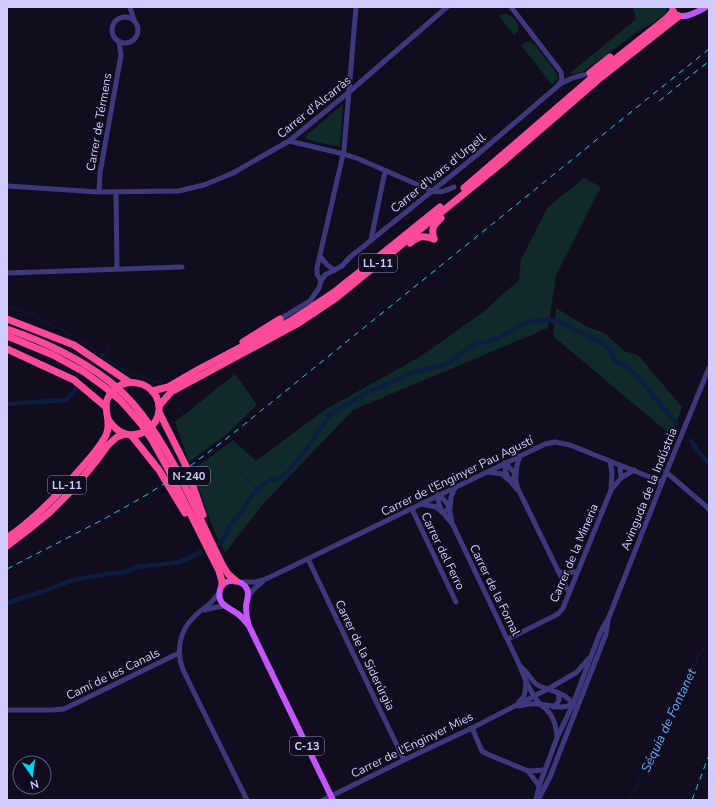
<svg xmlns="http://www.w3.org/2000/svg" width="716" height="807" viewBox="0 0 716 807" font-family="'Nunito Sans',sans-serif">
<rect width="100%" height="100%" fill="#110d1f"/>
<g fill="#102929">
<path d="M633,7H667C667,12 664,15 661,18L634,34L604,57L582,72L574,74H569L636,19Z"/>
<path d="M506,14C516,16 523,28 514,35L499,16L502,15Z"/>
<polygon points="527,42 530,42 535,45 557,74 558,79 552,85 521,45"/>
<polygon points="343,104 340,147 308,140 306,137 307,135"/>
<polygon points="584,178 601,187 556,275 548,328 353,410 263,504 225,553 216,536 192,470 233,440 256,461 326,409 418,358 483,312 519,280 521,259 548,207"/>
<polygon points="556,308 586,326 606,334 624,351 638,355 682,407 672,436 553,336"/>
<polygon points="235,374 257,405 227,434 189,462 175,422"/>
</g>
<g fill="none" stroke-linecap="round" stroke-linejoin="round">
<g stroke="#0c1d3f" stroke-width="1">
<path d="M7,307L27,312L77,338L127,373C133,375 138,375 143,377C150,379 154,383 162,382"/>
<polyline points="103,355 110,346"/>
<path d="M177,407C181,414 195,425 202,428C209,431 209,430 216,435"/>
<polyline points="227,450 243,475 257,490"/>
<polyline points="629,800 651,759 699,655 709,641"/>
</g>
<g stroke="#0c1d3f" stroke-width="4.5">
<polyline points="102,356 102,355"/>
<polyline points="7,404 66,400 77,388"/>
<polyline points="691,441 704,459 709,463"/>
<polyline points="218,544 220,543 224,538 230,525 243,510 250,498 264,483 270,480 277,479 283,476 288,472 305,451 329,416 334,411 348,404 366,393 394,381 413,372 447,364 476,343 490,341 497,339 522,325 528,322 543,320 557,321 603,343 610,349 612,355 616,361 623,364 634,373 676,423"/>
<polyline points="7,603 44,591 73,580 106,574 125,572 137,567 144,566 164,564 180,562 201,552"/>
</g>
<g stroke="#3e397d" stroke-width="5">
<polyline points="130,7 134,20"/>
<polyline points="511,7 561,72 562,80 559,84"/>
<circle cx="125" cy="30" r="13"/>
<path d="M289,141L344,154L359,159L432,191C440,193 446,191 454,187"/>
<polyline points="7,186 99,192 178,191 204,185 233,173 289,141 349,92 447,7"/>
<polyline points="99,192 100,173 121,55 119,41"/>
<polyline points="116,192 117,269"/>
<polyline points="371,240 384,176 386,171"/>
<polyline points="320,256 327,265 335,270"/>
<polyline points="7,273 182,267"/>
<polyline points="321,281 317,274 317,268 344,150 356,7"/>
<path d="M280,319L310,301L319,288L321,281L325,275L342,266L349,258L478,154L559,85C570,77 578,77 590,73"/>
<polyline points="610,461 612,473 611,490"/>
<path d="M505,463C504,475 511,483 519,491L569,593"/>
<polyline points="505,463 514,472 518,490"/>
<polyline points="620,465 621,478"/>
<polyline points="488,472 502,474 509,480 516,477 517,465 520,456"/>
<polyline points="666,472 709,509"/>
<path d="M438,495C451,504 449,509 452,523L520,666C525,679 530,692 539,703C541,705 543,707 546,709C554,717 556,726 557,737"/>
<path d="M438,495C438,509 443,513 451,522"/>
<polyline points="422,504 436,507 442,512 450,509 451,497 455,488"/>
<polyline points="412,509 456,602"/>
<polyline points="308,559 404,760"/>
<path d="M558,571C565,575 570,573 578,571"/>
<polyline points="240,582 256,582 266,579 545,444 555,442 570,445 662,482"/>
<path d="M219,593C215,598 211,603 206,607C202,610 197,613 194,617C179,631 176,652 183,670L247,800"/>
<polyline points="248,596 255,588 263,581"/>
<polyline points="205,610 212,608 225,606"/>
<polyline points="508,639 554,616 559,613 563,608 611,490 621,478 634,470"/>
<path d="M521,667C527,672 531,679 536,684C548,692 568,691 574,707"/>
<path d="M519,702C526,696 525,691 526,682"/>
<path d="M519,706C525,705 531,703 538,704C552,705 560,710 573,704"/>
<path d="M554,707C559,702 560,700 558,693"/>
<polyline points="7,710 52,710 64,709 179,653"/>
<polyline points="472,728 482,751 487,754 528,771 545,770"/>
<polyline points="528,771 539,786"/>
<polyline points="323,800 404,760 472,728 548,689 577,672 588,659"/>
<polyline points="536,800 539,786 557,738 573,704 600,633 609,617 661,485 709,368"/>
<polyline points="538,800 550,777 606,634 608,620"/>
</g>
<g stroke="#c256fb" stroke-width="6">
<path d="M672,7C675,25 697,12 706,7"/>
<path d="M249,626C246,622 242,617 238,614C229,607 216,605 220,590C223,577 242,579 247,589C250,596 246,601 246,607C246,614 247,620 249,626L333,800"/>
</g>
<g stroke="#fb4a99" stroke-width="7">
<polyline points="590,73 610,57"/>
<polyline points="464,188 594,76 667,18 673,11"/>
<path d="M434,239C431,228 433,226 441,218"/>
<path d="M410,243C419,236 424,235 434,239"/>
<polyline points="7,319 74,345 129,382"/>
<path d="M7,329C43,341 79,358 109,381C137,402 158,435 174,465C192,498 206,533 223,566L228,574L236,581"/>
<polyline points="7,336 53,355 84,372 106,388 120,400 130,411 142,425 152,440 167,467 219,571 222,581 222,585"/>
<polyline points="243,342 280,319"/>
<polyline points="7,349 74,380 106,407"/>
<polyline points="152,391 168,387 199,369 264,335 292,320 309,309 333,293 357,274 440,207"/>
<polyline points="159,406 171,392 297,324 336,298 503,162 599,79 679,16"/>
<polyline points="159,412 186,466 203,515"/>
<polyline points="131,435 159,470 185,513"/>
<path d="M7,538C36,518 60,493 82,467C91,457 100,447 106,435C114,419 97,405 114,390C126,378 147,381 156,396C171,424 129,454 108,419"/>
<polyline points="7,546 28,530 50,512 74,488 97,460 108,445 117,437 125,434"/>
</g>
<g stroke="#06d2f0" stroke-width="1" stroke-dasharray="6 5" stroke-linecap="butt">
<polyline points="659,101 709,61"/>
<polyline points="190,466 226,439 709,49"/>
<polyline points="7,569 100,521 143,497 165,483"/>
<polyline points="692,800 709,755"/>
</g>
</g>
<g text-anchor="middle" stroke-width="3.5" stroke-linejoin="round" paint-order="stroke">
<g fill="#110d1f" stroke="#9993bb" stroke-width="1">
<rect x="359" y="254" width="38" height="18" rx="3"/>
<rect x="168" y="467" width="42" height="18" rx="3"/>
<rect x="48" y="476" width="38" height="18" rx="3"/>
<rect x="290" y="737" width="34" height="18" rx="3"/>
</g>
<g font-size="11" font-weight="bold" fill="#d3ccfe">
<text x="378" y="267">LL-11</text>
<text x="189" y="480">N-240</text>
<text x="67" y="489">LL-11</text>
<text x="307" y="750">C-13</text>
</g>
<g font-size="12" fill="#d3ccfe" stroke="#110d1f">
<text transform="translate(314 107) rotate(-39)" y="4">Carrer d'Alcarràs</text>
<text transform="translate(99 122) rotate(-80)" y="4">Carrer de Térmens</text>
<text transform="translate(438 173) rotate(-39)" y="4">Carrer d'Ivars d'Urgell</text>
<text transform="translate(457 476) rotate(-26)" y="4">Carrer de l'Enginyer Pau Agustí</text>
<text transform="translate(649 489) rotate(-68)" y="4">Avinguda de la Indústria</text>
<text transform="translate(443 551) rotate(64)" y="4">Carrer del Ferro</text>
<text transform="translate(574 553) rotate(-67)" y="4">Carrer de la Mineria</text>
<text transform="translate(495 590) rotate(64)" y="4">Carrer de la Fornal</text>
<text transform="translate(365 655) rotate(64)" y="4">Carrer de la Siderúrgia</text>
<text transform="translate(113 674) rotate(-26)" y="4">Camí de les Canals</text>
<text transform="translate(412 745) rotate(-26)" y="4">Carrer de l'Enginyer Mies</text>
</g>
<g font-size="13" font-style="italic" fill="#5dadfb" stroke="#110d1f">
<text transform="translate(668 720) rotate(-65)" y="5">Séquia de Fontanet</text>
</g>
</g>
<rect width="716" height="807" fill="none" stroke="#d3ccfe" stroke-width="16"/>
<g transform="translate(32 775) rotate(166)"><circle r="19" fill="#110d1f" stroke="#5f5978"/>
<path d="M0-3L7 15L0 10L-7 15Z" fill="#06d2f0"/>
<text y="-6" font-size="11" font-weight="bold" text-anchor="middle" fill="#d3ccfe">N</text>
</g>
</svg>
